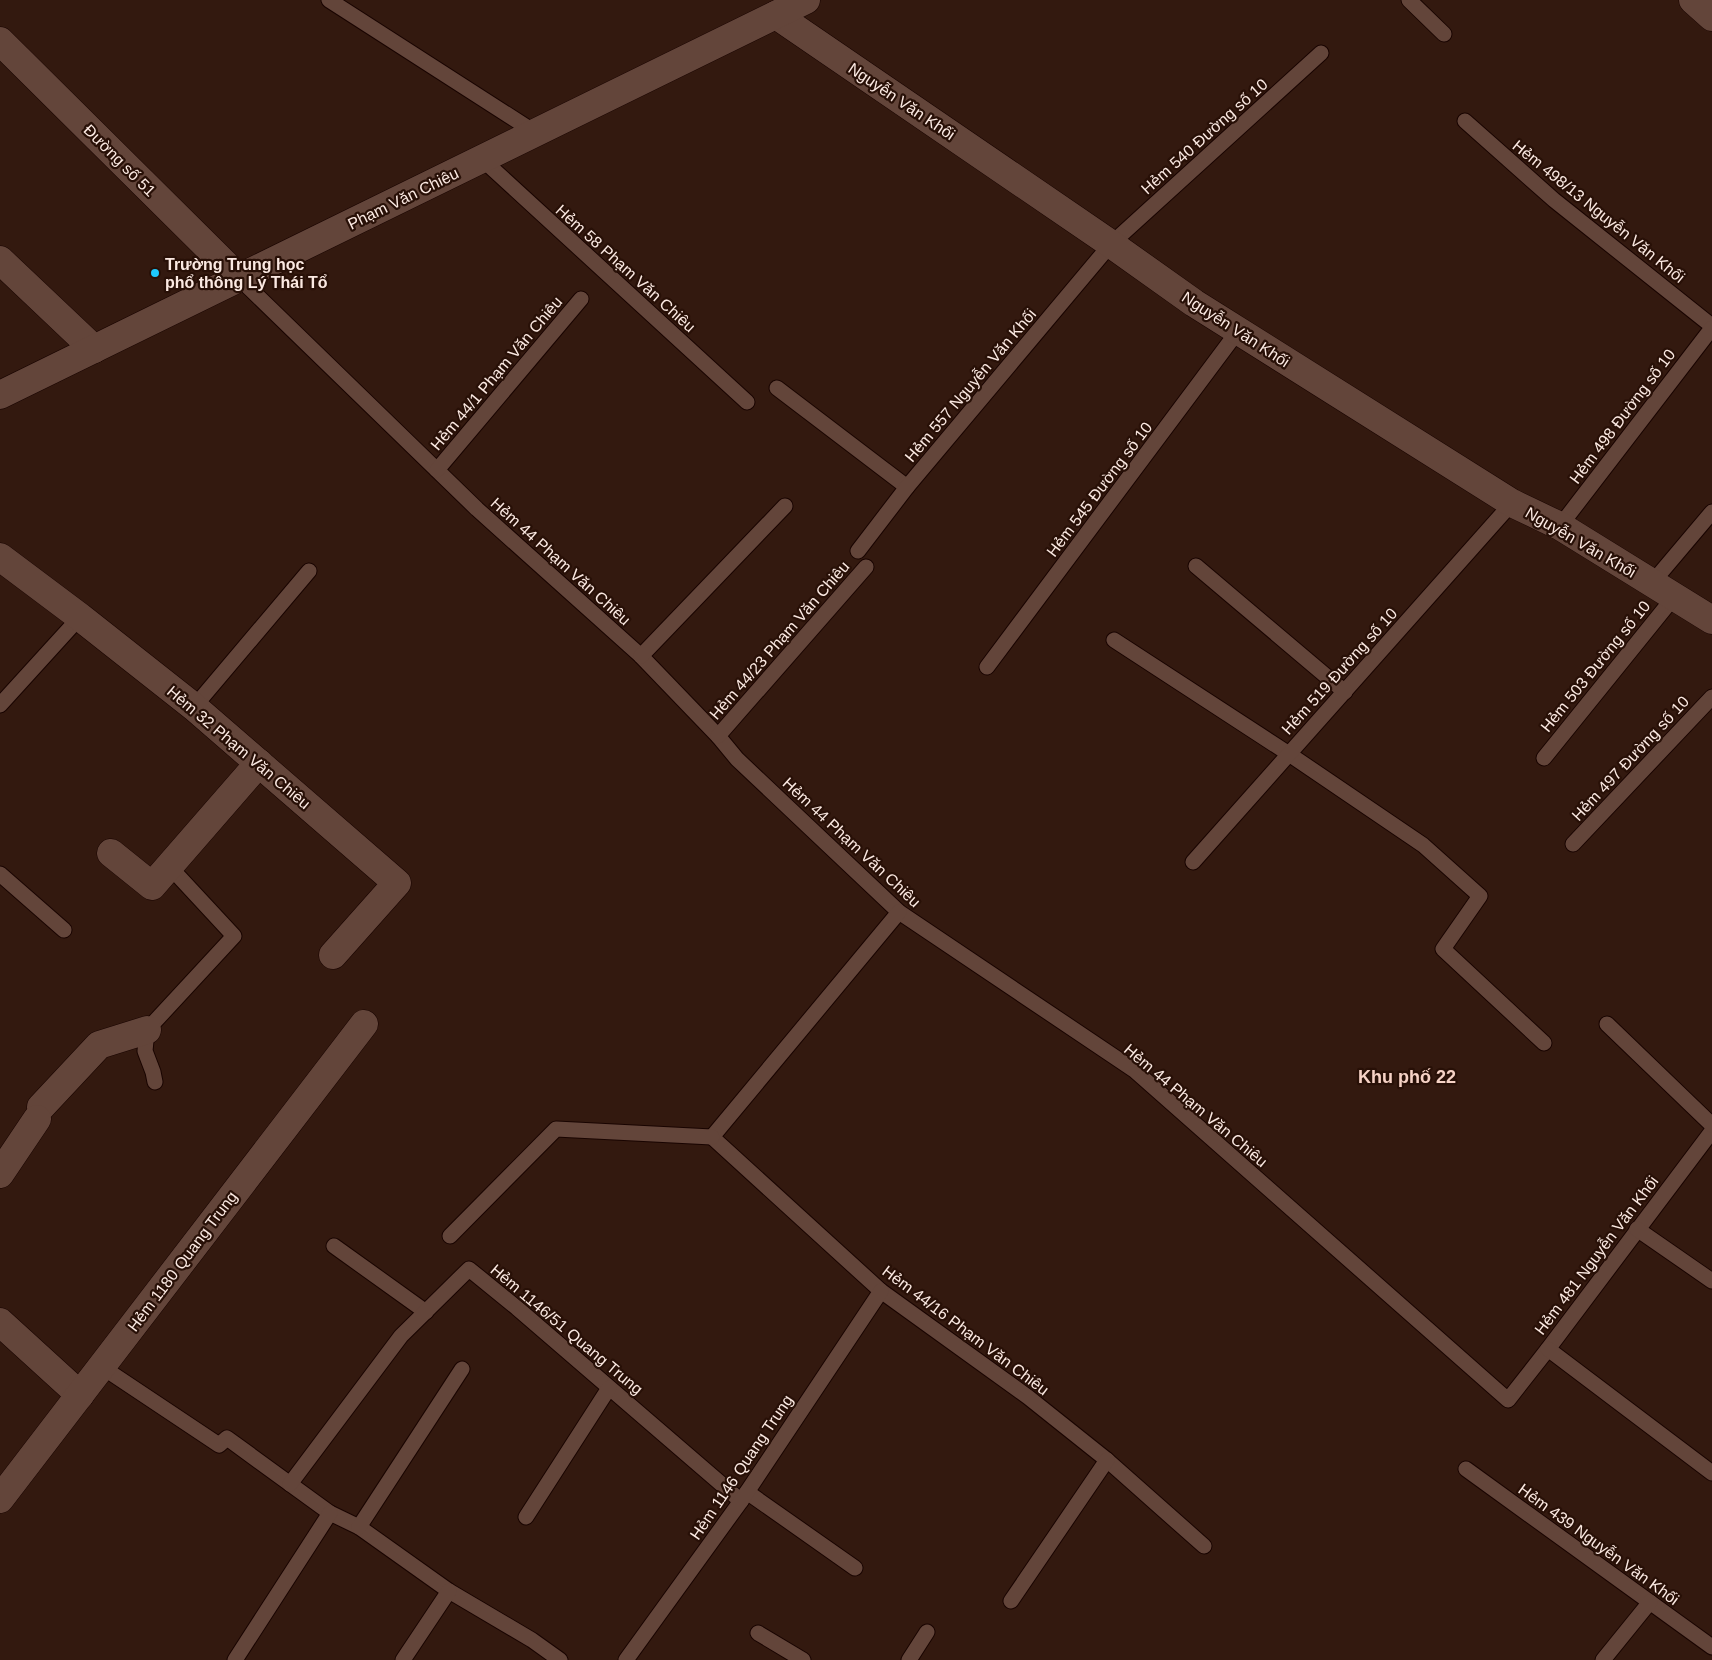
<svg xmlns="http://www.w3.org/2000/svg" width="1712" height="1660" viewBox="0 0 1712 1660" font-family="Helvetica,sans-serif">
<rect width="100%" height="100%" fill="#33190f"/>
<g fill="none" stroke-linecap="round" stroke-linejoin="round">
<defs>
<g id="service">
<polyline points="329,0 536,133"/>
<polyline points="1409,0 1444,34"/>
<polyline points="1465,121 1554,200 1712,326"/>
<polyline points="482,159 747,402"/>
<polyline points="239,278 477,509 641,656 718,736 737,759 899,912 1134,1070 1508,1400 1548,1349 1712,1131"/>
<polyline points="777,388 907,487"/>
<polyline points="437,470 581,299"/>
<polyline points="1560,526 1712,328"/>
<polyline points="858,551 907,487 1111,244 1321,53"/>
<polyline points="1196,566 1345,692"/>
<polyline points="1652,583 1712,512"/>
<polyline points="1114,640 1289,754 1423,845 1480,896 1443,949 1544,1043"/>
<polyline points="641,656 785,506"/>
<polyline points="987,667 1238,331"/>
<polyline points="0,705 80,617"/>
<polyline points="194,707 309,571"/>
<polyline points="718,736 866,567"/>
<polyline points="1544,758 1674,597"/>
<polyline points="1573,844 1712,697"/>
<polyline points="1193,862 1512,503"/>
<polyline points="0,874 64,930"/>
<polyline points="899,912 712,1137 881,1291 1028,1397 1107,1460 1204,1546"/>
<polyline points="1607,1024 1712,1125"/>
<polyline points="155,1082 153,1072 145,1051 147,1030 234,936 170,867"/>
<polyline points="1637,1229 1712,1281"/>
<polyline points="450,1236 556,1129 712,1137"/>
<polyline points="334,1246 426,1312"/>
<polyline points="1548,1349 1712,1473"/>
<polyline points="102,1367 219,1445 227,1438 330,1513 359,1527 449,1591 532,1640 560,1660"/>
<polyline points="1466,1469 1712,1647"/>
<polyline points="290,1484 401,1336 469,1269 517,1308 741,1501"/>
<polyline points="747,1492 855,1568"/>
<polyline points="526,1517 609,1388"/>
<polyline points="359,1527 462,1369"/>
<polyline points="1011,1601 1107,1460"/>
<polyline points="758,1633 803,1660"/>
<polyline points="235,1660 330,1513"/>
<polyline points="403,1660 449,1591"/>
<polyline points="626,1660 741,1501 881,1291"/>
<polyline points="909,1660 927,1632"/>
<polyline points="1603,1660 1650,1602"/>
</g>
<g id="minor">
<polyline points="1693,0 1712,17"/>
<polyline points="0,41 239,278"/>
<polyline points="0,260 94,349"/>
<polyline points="0,557 80,617 194,707 397,883 333,955"/>
<polyline points="111,853 152,886 259,763"/>
<polyline points="41,1107 99,1045 147,1030"/>
<polyline points="0,1174 37,1119"/>
<polyline points="0,1322 80,1395"/>
<polyline points="0,1499 364,1024"/>
</g>
<polyline id="tertiary" points="776,15 1111,244 1194,303 1512,503 1560,526 1712,620"/>
<polyline id="secondary" points="0,395 806,0"/>
</defs>
<use href="#service" stroke="#190400" stroke-width="17"/>
<use href="#minor" stroke="#190400" stroke-width="29"/>
<use href="#tertiary" stroke="#190400" stroke-width="29"/>
<use href="#secondary" stroke="#190400" stroke-width="29"/>
<use href="#service" stroke="#63453a" stroke-width="15"/>
<use href="#minor" stroke="#63453a" stroke-width="28"/>
<use href="#tertiary" stroke="#63453a" stroke-width="28"/>
<use href="#secondary" stroke="#63453a" stroke-width="28"/>
</g>
<circle fill="#1ec9fd" stroke="#281007" stroke-width="2" cx="155" cy="273" r="5"/>
<g text-anchor="middle" stroke-width="4.5" stroke-linejoin="round" paint-order="stroke">
<g font-size="16" fill="#fbe9e2" stroke="#281007">
<text transform="translate(902 101) rotate(34)" y="6">Nguyễn Văn Khối</text>
<text transform="translate(1204 136) rotate(-42)" y="6">Hẻm 540 Đường số 10</text>
<text transform="translate(120 160) rotate(45)" y="6">Đường số 51</text>
<text transform="translate(403 198) rotate(-26)" y="6">Phạm Văn Chiêu</text>
<text transform="translate(1599 211) rotate(39)" y="6">Hẻm 498/13 Nguyễn Văn Khối</text>
<text transform="translate(626 268) rotate(42)" y="6">Hẻm 58 Phạm Văn Chiêu</text>
<text transform="translate(1236 329) rotate(33)" y="6">Nguyễn Văn Khối</text>
<text transform="translate(496 373) rotate(-50)" y="6">Hẻm 44/1 Phạm Văn Chiêu</text>
<text transform="translate(970 385) rotate(-50)" y="6">Hẻm 557 Nguyễn Văn Khối</text>
<text transform="translate(1622 416) rotate(-53)" y="6">Hẻm 498 Đường số 10</text>
<text transform="translate(1099 489) rotate(-53)" y="6">Hẻm 545 Đường số 10</text>
<text transform="translate(1581 542) rotate(30)" y="6">Nguyễn Văn Khối</text>
<text transform="translate(561 561) rotate(42)" y="6">Hẻm 44 Phạm Văn Chiêu</text>
<text transform="translate(779 640) rotate(-49)" y="6">Hẻm 44/23 Phạm Văn Chiêu</text>
<text transform="translate(1595 666) rotate(-51)" y="6">Hẻm 503 Đường số 10</text>
<text transform="translate(1339 671) rotate(-48)" y="6">Hẻm 519 Đường số 10</text>
<text transform="translate(239 747) rotate(40)" y="6">Hẻm 32 Phạm Văn Chiêu</text>
<text transform="translate(1630 758) rotate(-47)" y="6">Hẻm 497 Đường số 10</text>
<text transform="translate(852 842) rotate(43)" y="6">Hẻm 44 Phạm Văn Chiêu</text>
<text transform="translate(1196 1105) rotate(40)" y="6">Hẻm 44 Phạm Văn Chiêu</text>
<text transform="translate(1596 1255) rotate(-53)" y="6">Hẻm 481 Nguyễn Văn Khối</text>
<text transform="translate(182 1261) rotate(-53)" y="6">Hẻm 1180 Quang Trung</text>
<text transform="translate(567 1329) rotate(40)" y="6">Hẻm 1146/51 Quang Trung</text>
<text transform="translate(966 1330) rotate(37)" y="6">Hẻm 44/16 Phạm Văn Chiêu</text>
<text transform="translate(741 1467) rotate(-56)" y="6">Hẻm 1146 Quang Trung</text>
<text transform="translate(1599 1544) rotate(36)" y="6">Hẻm 439 Nguyễn Văn Khối</text>
</g>
<g font-size="16" font-weight="bold" fill="#fbe9e2" stroke="#281007" text-anchor="start">
<text x="165" y="270">Trường Trung học<tspan x="165" dy="18">phổ thông Lý Thái Tổ</tspan></text>
</g>
<g font-size="18" font-weight="bold" fill="#f6d2c5" stroke="#281007">
<text x="1407" y="1083">Khu phố 22</text>
</g>
</g>
</svg>
